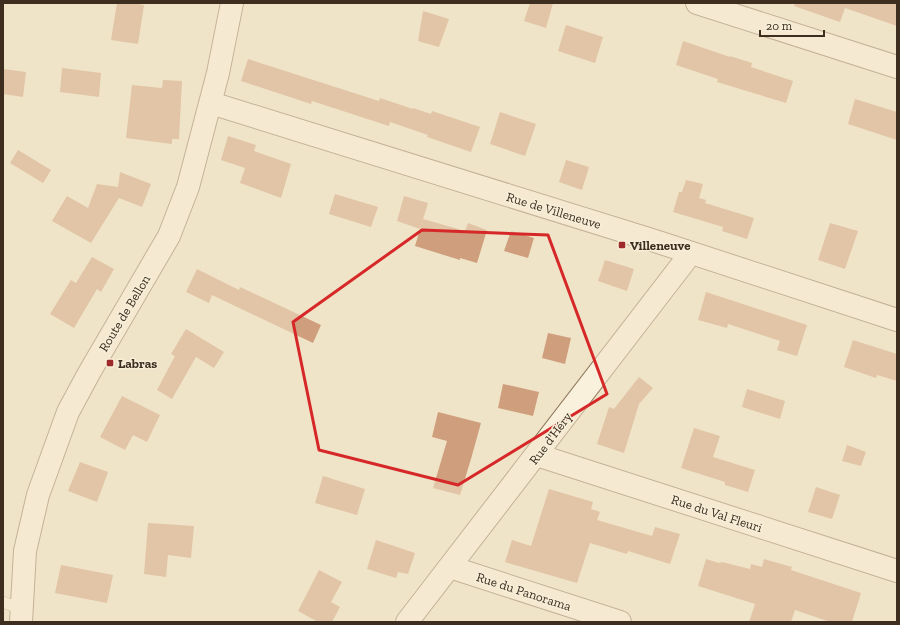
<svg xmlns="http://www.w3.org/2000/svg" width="900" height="625" viewBox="0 0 900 625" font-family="'Zilla Slab',serif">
<rect width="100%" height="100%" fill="#f0e4c8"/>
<g fill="#cf9f7d">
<polygon points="117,3 132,3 144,5 138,44 111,40"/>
<polygon points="530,3 553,3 546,28 524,21"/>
<polygon points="795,3 897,3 897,26 845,8 840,22 794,6"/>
<polygon points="423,11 449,19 439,47 418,41"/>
<polygon points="566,25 603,37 595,63 558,51"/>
<polygon points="683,41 730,57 730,56 752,63 751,67 793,81 786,103 717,82 718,79 676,65"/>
<polygon points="248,59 379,101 380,98 413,109 413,108 431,114 432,111 480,127 471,152 427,137 428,135 390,122 389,126 312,101 311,104 241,81"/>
<polygon points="62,68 101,73 99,97 60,92"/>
<polygon points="3,69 26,72 23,97 3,94"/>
<polygon points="163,80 182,81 179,139 172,139 172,144 126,138 132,85 162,88"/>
<polygon points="855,99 897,112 897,140 848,124"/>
<polygon points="500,112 536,124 525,156 490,144"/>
<polygon points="228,136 256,145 254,151 291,164 281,198 240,183 245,168 221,160"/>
<polygon points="18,150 51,170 43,183 10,163"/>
<polygon points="566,160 589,167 582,190 559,182"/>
<polygon points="120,172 151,184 142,207 119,198 91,243 52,221 67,196 88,208 97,184 118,187"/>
<polygon points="686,180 703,184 699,198 706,200 705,203 754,218 747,239 722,231 723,227 673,212 679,192 682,192"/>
<polygon points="335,194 378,207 371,227 329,214"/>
<polygon points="404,196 428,203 420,229 397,221"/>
<polygon points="423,219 465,231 468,223 487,230 477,263 460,258 460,260 415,246"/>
<polygon points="830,223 858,231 845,269 818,260"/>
<polygon points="511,231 534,238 528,258 504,251"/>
<polygon points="92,257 114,269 101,292 97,289 74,328 50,314 71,280 76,283"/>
<polygon points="605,260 634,269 627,291 598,281"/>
<polygon points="197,269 239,290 240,287 321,325 313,343 212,295 209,303 186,292"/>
<polygon points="706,292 807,325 797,356 777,350 780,341 728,324 727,328 698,320"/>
<polygon points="186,329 224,352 214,368 196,357 172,399 157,390 175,356 171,354"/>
<polygon points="548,333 571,338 565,364 542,358"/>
<polygon points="853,340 897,354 897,381 877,375 876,378 844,367"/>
<polygon points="639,377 653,388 639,404 624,453 597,444 609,407 614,409"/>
<polygon points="503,384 539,392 533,416 498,408"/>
<polygon points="747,389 785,401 780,419 742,407"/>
<polygon points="122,396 160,415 147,442 133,435 125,450 100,437"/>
<polygon points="438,412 481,423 471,459 460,495 433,488 447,441 432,437"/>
<polygon points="694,428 720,436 713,457 755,470 748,492 725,485 725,482 681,468"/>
<polygon points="847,445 866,452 861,466 842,461"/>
<polygon points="80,462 108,472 97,502 68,491"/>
<polygon points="323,476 365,489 357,515 315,503"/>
<polygon points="816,487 840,495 832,519 808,512"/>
<polygon points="549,489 593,502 591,509 600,512 597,520 652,536 655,527 680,534 670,564 628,551 627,554 590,543 577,583 505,562 512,540 531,546"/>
<polygon points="148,523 194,526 191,558 168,555 166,577 144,574"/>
<polygon points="376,540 415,553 408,574 398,572 396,578 367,569"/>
<polygon points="706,559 719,563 722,562 750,569 751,564 762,567 764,559 792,567 791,570 861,593 852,622 830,622 795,610 791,622 749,622 755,604 698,586"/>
<polygon points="61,565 113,575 107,603 55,593"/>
<polygon points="319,570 342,582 331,602 340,607 332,622 318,622 298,611"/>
</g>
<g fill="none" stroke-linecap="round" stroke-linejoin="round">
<defs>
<polyline id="lane" points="3,602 21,609"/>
<g id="street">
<polyline points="697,3 897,67"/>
<polyline points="211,103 655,241 897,320"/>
<polyline points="537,455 897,571"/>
<polyline points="450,567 620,622"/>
<polyline points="21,622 25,551 38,495 68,412 89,373 169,236 188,187 218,73 232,3"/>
<polyline points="407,622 691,253"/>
</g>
</defs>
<use href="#lane" stroke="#8d765c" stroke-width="12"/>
<use href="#street" stroke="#8d765c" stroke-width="24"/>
<use href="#lane" stroke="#faf1dc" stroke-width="11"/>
<use href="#street" stroke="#faf1dc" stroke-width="22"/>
</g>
<path d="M0 0H900V625H0ZM422,230L548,235L607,394L458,485L319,450L293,322Z" fill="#f0e4c8" fill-opacity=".55" fill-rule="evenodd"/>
<path fill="none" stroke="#d62828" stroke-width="3" stroke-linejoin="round" d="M422,230L548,235L607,394L458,485L319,450L293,322Z"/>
<g fill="#9e2a2b" stroke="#f7eed8" stroke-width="1.5">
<rect x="618" y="241" width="8" height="8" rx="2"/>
<rect x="106" y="359" width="8" height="8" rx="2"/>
</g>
<g text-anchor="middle" stroke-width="3" stroke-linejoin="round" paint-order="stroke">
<g font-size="13" fill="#3d2e20" stroke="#f7eed8">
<text transform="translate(554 210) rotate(17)" y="5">Rue de Villeneuve</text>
<text transform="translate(124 313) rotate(-59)" y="5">Route de Bellon</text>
<text transform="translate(550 438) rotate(-53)" y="5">Rue d'Héry</text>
<text transform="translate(717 513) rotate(18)" y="5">Rue du Val Fleuri</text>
<text transform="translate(524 591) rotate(18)" y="5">Rue du Panorama</text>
</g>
<g font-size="13" font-weight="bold" fill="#3d2e20" stroke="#f7eed8" text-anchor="start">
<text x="630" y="250">Villeneuve</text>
<text x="118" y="368">Labras</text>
</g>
</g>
<rect width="900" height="625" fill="none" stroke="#3d2e20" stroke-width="8"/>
<path d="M760 30v6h64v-6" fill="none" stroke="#3d2e20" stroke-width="2"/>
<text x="766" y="30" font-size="12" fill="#3d2e20" stroke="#f7eed8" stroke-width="3" paint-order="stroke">20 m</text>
</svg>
